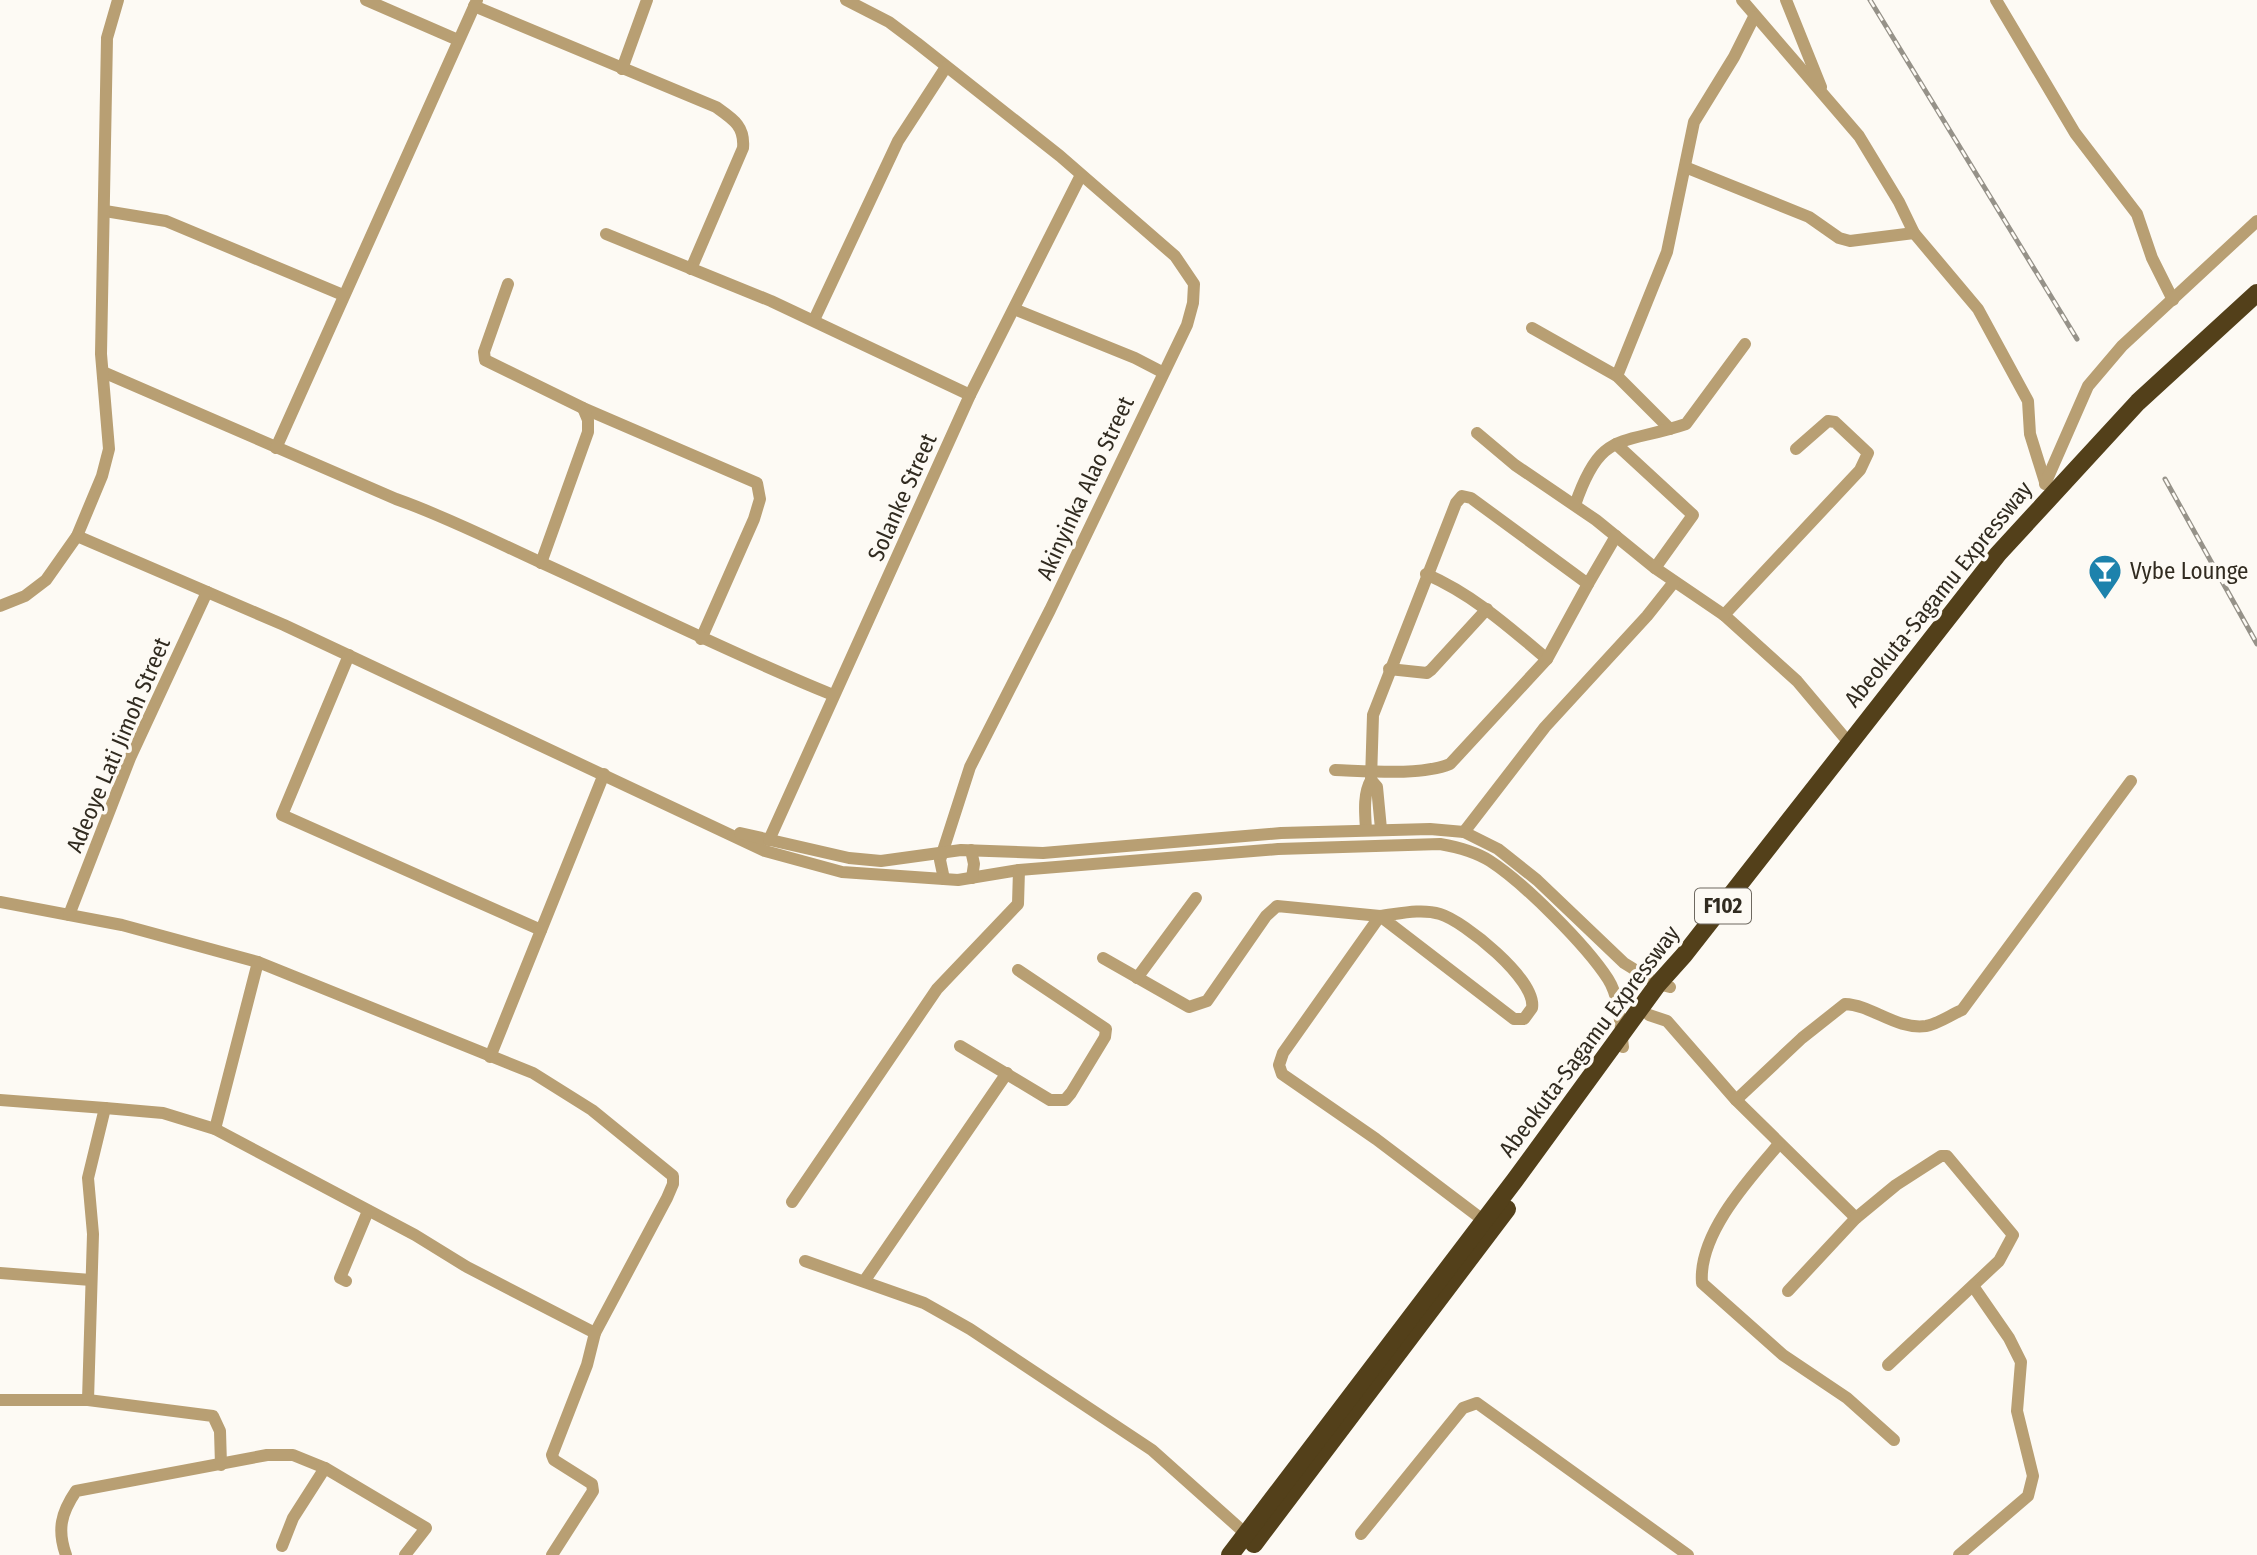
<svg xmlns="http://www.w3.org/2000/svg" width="2257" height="1555" viewBox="0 0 2257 1555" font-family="'Fira Sans Condensed',sans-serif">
<rect width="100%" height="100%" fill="#fdfaf4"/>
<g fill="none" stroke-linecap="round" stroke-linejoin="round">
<g stroke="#b89f73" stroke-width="12">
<polyline points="366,0 458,40"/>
<polyline points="846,0 889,22 917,43 1060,156 1175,256 1194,284 1193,303 1187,325 1050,610 970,767 940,860 944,879"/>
<polyline points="1742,0 1859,136 1899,202 1914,233 1978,309 2028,401 2030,434 2045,482"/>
<polyline points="1786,0 1821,87"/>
<polyline points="1996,0 2075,133 2137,214 2152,258 2173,300"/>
<path d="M474,6L716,107C733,119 745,126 743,148L691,269"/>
<polyline points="622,69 647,0"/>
<polyline points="1685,167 1809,217 1839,238 1850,241 1914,233"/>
<polyline points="105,211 166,221 343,295"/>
<polyline points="606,234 771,301 970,395"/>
<polyline points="508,284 484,352 485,360 583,408 757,483 760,499 754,519 701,639"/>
<polyline points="1014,309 1135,358 1162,372"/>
<polyline points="814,320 898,141 946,67"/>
<polyline points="1532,328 1617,376 1670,429"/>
<path d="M103,372L396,499C447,517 494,541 542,563C639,607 734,655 833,695"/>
<polyline points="1617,376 1667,252 1694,122 1734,57 1754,17"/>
<polyline points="1477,433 1515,465 1596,520 1655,568 1724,615 1797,681 1850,744"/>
<polyline points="1616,444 1693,515 1655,568"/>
<polyline points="276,448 477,0"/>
<polyline points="2045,484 2088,386 2122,346 2257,221"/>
<path d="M1575,505C1601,429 1620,446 1686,424L1745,344"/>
<path d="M77,536L284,625L765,851L842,872L958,880L1019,870L1278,849L1440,844C1457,847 1476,852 1490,861C1524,883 1586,945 1608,979C1620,998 1620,1025 1623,1047"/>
<polyline points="541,563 588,432 588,420 583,408"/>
<path d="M1426,574C1472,594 1508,626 1547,659"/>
<polyline points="0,606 25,596 46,580 77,536 102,476 109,449 101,354 107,38 118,0"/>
<polyline points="1724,615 1860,470 1868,453 1835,422 1828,421 1796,449"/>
<polyline points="349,655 282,815 541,930"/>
<polyline points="1389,669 1427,673 1431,670 1487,609"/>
<path d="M1335,770C1367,771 1421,776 1450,764L1547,659L1588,584"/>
<polyline points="1371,780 1377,787 1381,829"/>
<path d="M1366,829C1365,813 1363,794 1371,780L1373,715L1456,503L1462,496L1471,498L1588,584L1616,536"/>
<polyline points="1464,832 1545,727 1647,616 1674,582"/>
<polyline points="740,833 849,858 881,861 961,850 1043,853 1281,833 1430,829 1464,832 1498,849 1537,880 1624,963 1658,984 1670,987"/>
<polyline points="769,840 970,395 1081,175"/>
<polyline points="971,850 974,864 972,878"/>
<polyline points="0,902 122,925 258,962"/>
<polyline points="69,915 130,758 207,592"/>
<path d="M1103,958L1189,1007L1207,1001L1266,916L1277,906L1380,916L1514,1019H1524L1532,1008C1537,980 1464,921 1440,914C1421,908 1398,914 1380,916L1283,1053L1279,1065L1282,1074L1376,1139L1483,1220"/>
<polyline points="1137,978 1196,898"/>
<polyline points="1649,1015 1667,1021 1736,1100 1856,1218 1896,1185 1941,1156 1947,1156 2013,1235 1999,1261 1888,1365"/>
<polyline points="960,1046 1050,1100 1065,1100 1071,1093 1105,1037 1106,1029 1018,970"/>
<polyline points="490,1057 604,774"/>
<polyline points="0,1100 105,1108"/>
<path d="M1736,1100L1802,1038L1845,1004C1872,1005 1896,1030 1926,1026C1938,1024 1952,1014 1962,1010L2131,781"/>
<polyline points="215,1129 258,962 533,1073 592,1110 673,1176 673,1184 667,1198 595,1333"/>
<path d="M1779,1144C1749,1179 1698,1234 1702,1283L1783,1355L1847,1398L1894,1440"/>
<polyline points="792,1202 937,989 1018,904 1019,870"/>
<polyline points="805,1261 924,1303 970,1329 1152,1450 1246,1534"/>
<polyline points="0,1273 91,1280"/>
<polyline points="865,1280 1007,1073"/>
<polyline points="346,1281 340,1278 368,1211"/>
<polyline points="1788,1291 1856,1218"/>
<polyline points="0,1400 88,1400 213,1416 220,1431 221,1465"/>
<polyline points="88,1400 93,1234 88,1178 105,1108 163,1113 215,1129 415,1235 467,1267 595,1333 587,1365 552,1455 554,1460 592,1484 593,1491 552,1555"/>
<polyline points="1361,1534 1463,1408 1477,1403 1688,1555"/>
<polyline points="282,1546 293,1518 325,1468"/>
<path d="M66,1555C57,1530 61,1513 76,1491L267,1455H293L325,1468L426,1528L405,1555"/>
<polyline points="1959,1555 2028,1496 2033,1476 2017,1411 2021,1362 2009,1338 1973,1286"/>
</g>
<g stroke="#53401a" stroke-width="18">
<polyline points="1254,1544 1507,1209"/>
<polyline points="1230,1555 1515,1180 1658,984 1684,955 1998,554 2138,402 2257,293"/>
</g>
<defs>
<g id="rail">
<polyline points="1870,0 2077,339"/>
<polyline points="2165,479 2257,644"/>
</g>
</defs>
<use href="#rail" stroke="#969289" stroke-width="5"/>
<use href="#rail" stroke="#fdfaf4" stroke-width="2.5" stroke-dasharray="8" stroke-linecap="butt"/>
</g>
<defs>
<symbol id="bar-pin" viewBox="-11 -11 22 30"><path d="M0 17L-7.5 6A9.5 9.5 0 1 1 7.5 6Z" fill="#1d82ac" stroke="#fdfaf4"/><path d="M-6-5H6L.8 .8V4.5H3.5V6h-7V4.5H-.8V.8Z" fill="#fff"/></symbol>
</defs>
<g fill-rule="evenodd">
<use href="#bar-pin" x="2086" y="552" width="38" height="52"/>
</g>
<g text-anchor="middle" stroke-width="7" stroke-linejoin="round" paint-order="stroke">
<rect fill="#fdfaf4" stroke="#6e6960" stroke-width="2" x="1695" y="888.5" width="56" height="35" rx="5"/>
<g font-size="21" font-weight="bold" fill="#312b20">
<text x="1723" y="913">F102</text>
</g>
<g font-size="23" fill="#312b20" stroke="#fdfaf4">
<text transform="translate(1085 488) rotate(-65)" y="8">Akinyinka Alao Street</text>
<text transform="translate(902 497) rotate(-66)" y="8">Solanke Street</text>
<text transform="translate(1938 594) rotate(-51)" y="8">Abeokuta-Sagamu Expressway</text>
<text transform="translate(118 745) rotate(-67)" y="8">Adeoye Lati Jimoh Street</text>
<text transform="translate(1589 1041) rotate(-53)" y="8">Abeokuta-Sagamu Expressway</text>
</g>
<g font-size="23" fill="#312b20" stroke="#fdfaf4" text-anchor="start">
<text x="2130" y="579">Vybe Lounge</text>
</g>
</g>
</svg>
